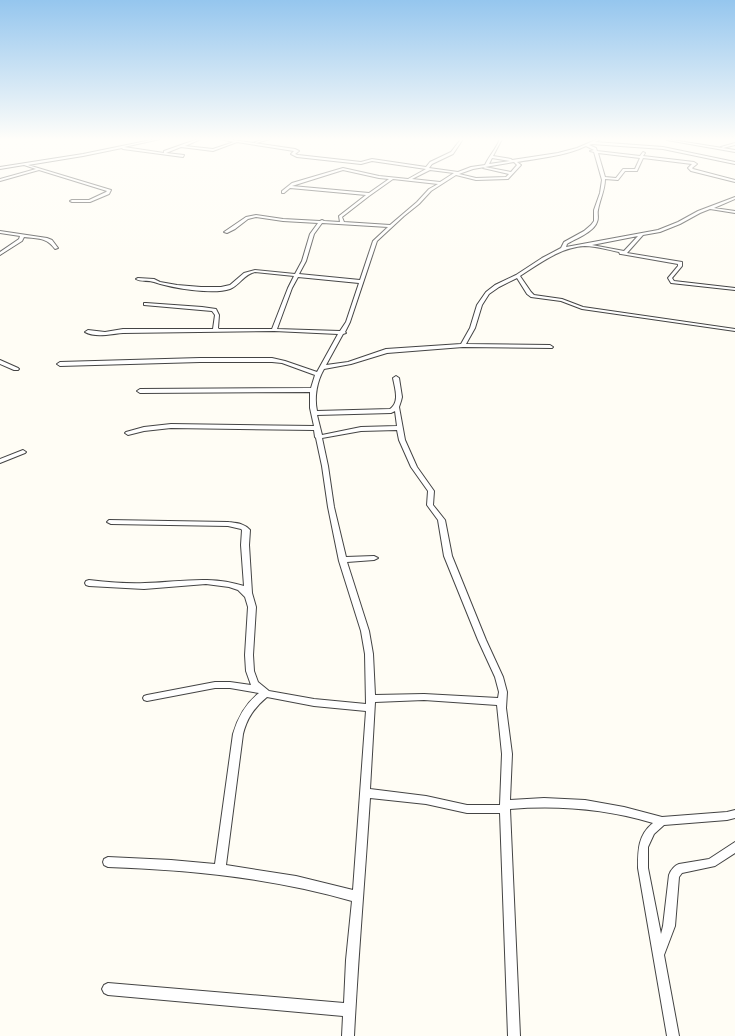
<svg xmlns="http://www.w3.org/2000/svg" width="735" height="1036" viewBox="0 0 735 1036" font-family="Lora,serif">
<rect width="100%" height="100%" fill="#fffdf5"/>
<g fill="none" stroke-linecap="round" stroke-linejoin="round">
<defs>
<g id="street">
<path d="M156,139H160L124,147L164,153V151L198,139H201L185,146L213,149L234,142L220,139H226L295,149L299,151L295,154L298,155L361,162L372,159L426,167L430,162L451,152L461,139H463L453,154L432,164L429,168L458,172L471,167L485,165C489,156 496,149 500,139H502L493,156L511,159L512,160L558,153L577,148L598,139H601L595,142L663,147L735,162V164L663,149L592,144L589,145L596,148L597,151L640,156L643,152L645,153L643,156L694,162L697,164L692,168L693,169L735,180V182L691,171L688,168L692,164L643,158L637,171H625L618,180L605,179C605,190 600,199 598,210C597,214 599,218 597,222C594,232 575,239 567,244L566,247L658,230L678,222L698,211L735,197V199L714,208L735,211V213L710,209L700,213L680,224L660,232L643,235L627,253L682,262V266L672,278L674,281L735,288V290L671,283L668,278L678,266V264L621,254H620L619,252C609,250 595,246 585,246C561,247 540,263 520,276L531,292L534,295L562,299L583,307L735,329V331L582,309L561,301L531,297L527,294L517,278L499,287L489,294L482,305L475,328L466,344L550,345L553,347L552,348L463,347L387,353L351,364L324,369C317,381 314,397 317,411L390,409C400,402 395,389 393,378L396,376L399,378L402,397L401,401L399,407L405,440L417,467L434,491L433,505L445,520L452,556L486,640L503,677L507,692L506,708L512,754L510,800L544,798L585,800L624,807L662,817L727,812L735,810V818L727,820L664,825L654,834L648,847V868L661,934L663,926L669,875C671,870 674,866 679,864L709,859L735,842V853L715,866L682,873L679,877L675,926L664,955L679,1036H667L638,868C638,850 638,835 653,823C606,809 558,805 510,809L520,1036H508L500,813H467L426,804L370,798C365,877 358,957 354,1036H342L343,1016L108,995L104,993L102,989L104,985L108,983L344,1003L346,960L352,901C272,878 191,870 108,867L104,865L103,862L104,859L108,857L171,860L215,864L233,734C238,717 245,704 259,693L230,688H215L147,701L144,700L143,698L144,696L147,695L215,682H230L251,685L246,671L245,655L248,607L245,597L238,590L229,587L206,584L144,589L89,586L86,585L85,583L86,581L89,580C107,582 126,584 145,583C179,582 210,575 244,586L241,545L242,530L241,529L228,526L111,524L107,522L109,520L228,522C236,523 244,523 250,530L249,545L252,593L256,607L253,655L254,671L258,682L269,691L314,699L366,704L365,654L361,631L339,561L328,507L322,466L316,438L315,437L314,430L171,428L144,431L128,435L125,433L126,432L144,427L171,424L314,426L310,408V392L140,393L137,391L140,389L311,388L315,375L282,363L272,362H200L60,366L57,364L60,362L200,358H272L285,361L317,372L338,334L274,331L123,333C111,334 96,338 85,332L88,330L105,332L123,329H213L215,315L212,311L144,305V303H146L202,307L216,309L219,315L218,328L219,329H272L288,288L294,276L255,272C244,274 240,285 230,289C213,295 171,288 154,282C148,280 141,282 136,279L138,278L154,279L160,282L177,285L201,287H221L230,285L244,273L255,270L295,274L302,261L310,234L318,223L283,221L256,217L248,219L235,229L227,233L224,232L246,217L256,215L283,219L320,221L322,220L324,221L340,222L339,216L366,195L290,188L284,193H282V191L292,183L343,168L379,176L408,179L426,169L372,161L361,164L297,157L291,154L294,151L237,142L213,151L181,147L166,153L184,155L183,157L123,149L122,148L83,156L28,165L111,190L109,194L90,202H72L70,201L72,200H89L106,192L107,191L39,170L0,181V179L36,169L24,165L0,169V167L83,154ZM586,146L594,150L590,151L594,152L602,180L600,193L594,210V221L591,225L584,231L564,242L561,248L542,258L516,275L495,285L486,292L477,305L470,328L461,344L386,349L348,362L326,365L343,334L346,333L345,332L350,322L377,241L404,216L419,204L431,191L456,175L476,180L508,179L521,165L517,162C540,158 565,156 586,146ZM598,153L640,158L635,169H623L616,178L605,177ZM492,158L510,161L489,164ZM514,162L517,165L511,172L485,167L483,168L509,174L506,177L476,178L459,174L473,169ZM343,170L379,178L389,179L369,193L292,186ZM430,170L454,173L440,182L412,179ZM393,179L438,184L429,189L417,202L390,225L344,222L342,217L369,196ZM322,223L388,227L373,241L360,280L299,274L306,261L314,234ZM638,236L624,251L592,245ZM298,277L359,283L346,322L340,331L277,329L292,288ZM395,411L397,426L361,427L322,435L317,415L391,413ZM397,430L399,440L411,467L428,491L427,505L438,520L444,556L478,640L495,677L499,692L498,698L424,694L375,695L373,654L369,631L347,562L374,560L378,558L374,556L346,557L334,507L328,466L322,438L361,431ZM267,697L314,706L366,711L353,890L296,876L226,865L243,734C247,718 254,708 267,697ZM424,700L497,705L502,754L500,805H467L426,796L370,789L375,702Z"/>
<polygon points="266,139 270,139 256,143 255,142"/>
<polygon points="666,139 735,150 735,152 667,140"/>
<polygon points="735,143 735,145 723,148 721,147"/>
<path d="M0,231L47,238L52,240L58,248L55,249C46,237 38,239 24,237L22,241L0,255V252L19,239L20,236L0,233Z"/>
<polygon points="0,360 18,368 19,369 18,370 14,370 0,364"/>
<polygon points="23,450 26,452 25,453 0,463 0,459"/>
</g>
</defs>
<use href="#street" stroke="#444" stroke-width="2"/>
<use href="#street" fill="#fff" fill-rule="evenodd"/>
</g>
<linearGradient id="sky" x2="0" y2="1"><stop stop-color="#95c6ee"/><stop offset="0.49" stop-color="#fffefa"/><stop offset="1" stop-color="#fffefa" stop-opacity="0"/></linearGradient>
<rect width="735" height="284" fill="url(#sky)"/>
</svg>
